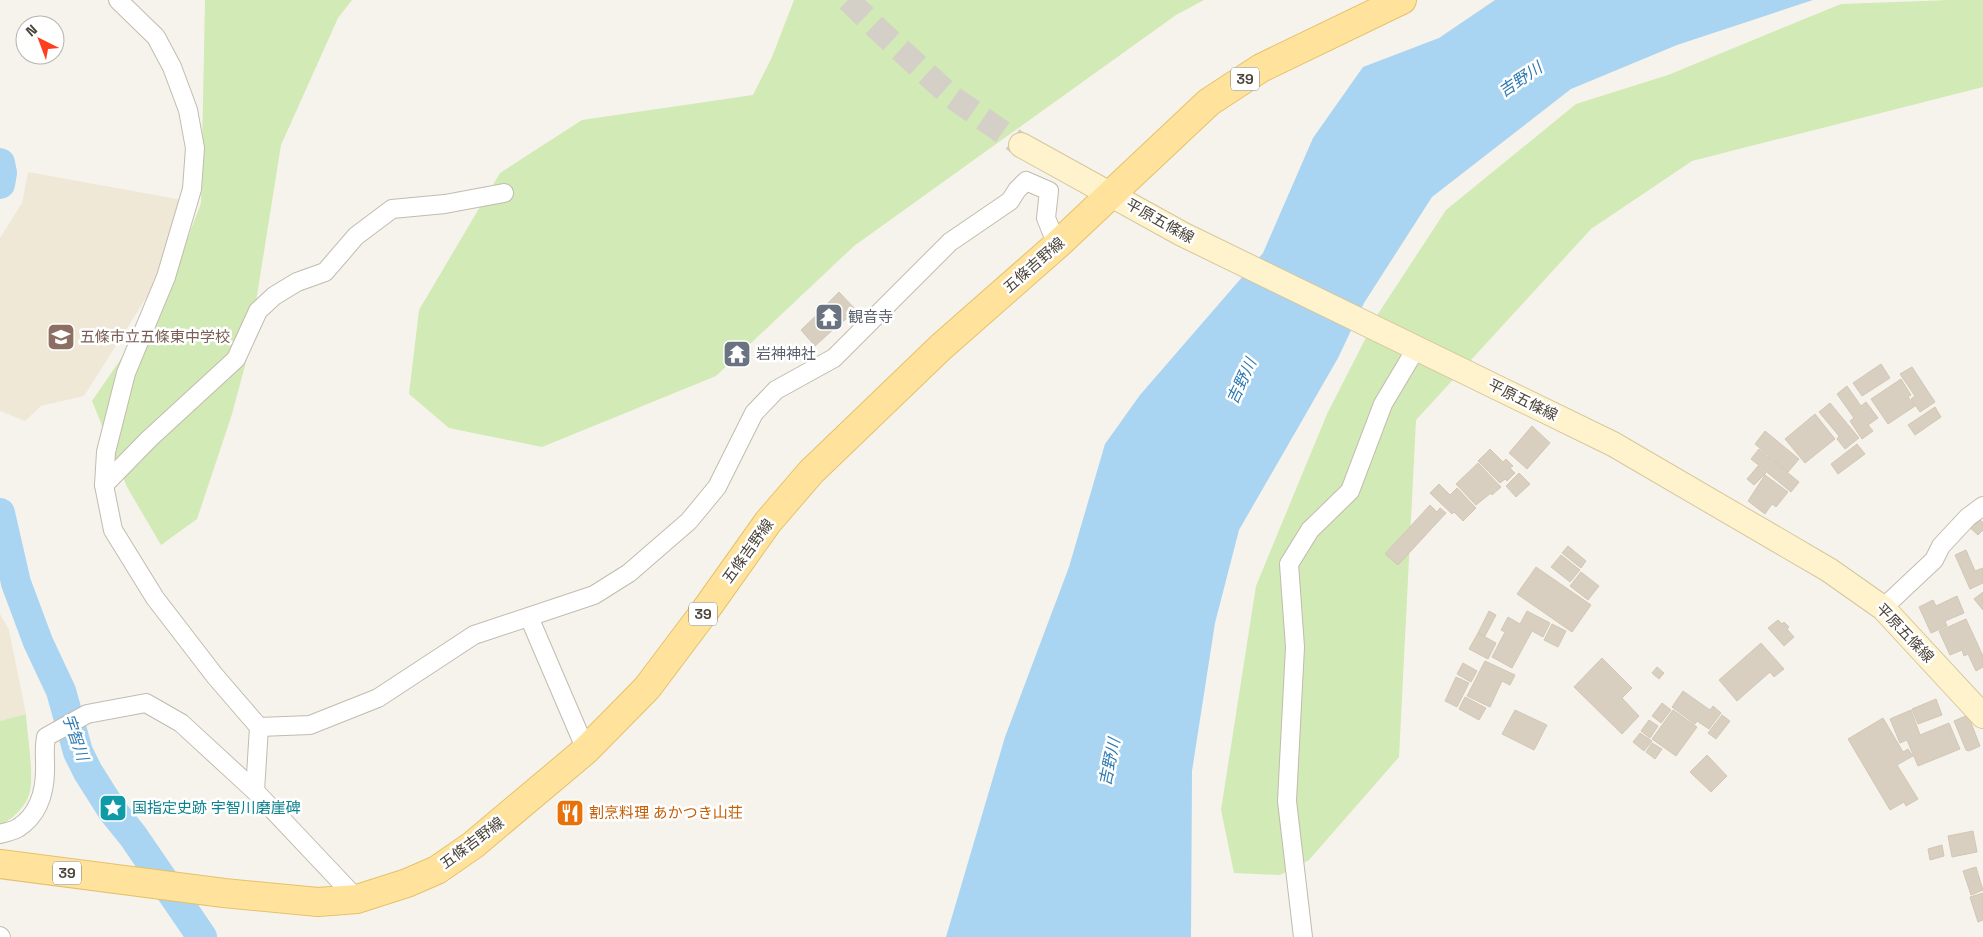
<svg xmlns="http://www.w3.org/2000/svg" width="1983" height="937" viewBox="0 0 1983 937" font-family="'Space Grotesk','Noto Sans JP',sans-serif">
<rect width="100%" height="100%" fill="#f6f3ec"/>
<g fill="#efe8d6">
<polygon points="28,172 183,200 158,279 84,396 41,406 25,421 0,411 0,238 22,203"/>
<polygon points="0,614 9,630 26,714 0,721"/>
</g>
<g fill="#d2eab5">
<polygon points="205,0 352,0 338,18 281,145 247,358 232,414 197,519 161,545 127,487 92,401 168,290 201,203"/>
<polygon points="794,0 1204,0 1176,15 854,246 716,376 542,447 449,428 409,394 419,310 500,173 582,120 753,95 772,57"/>
<polygon points="1950,0 1983,0 1983,87 1692,161 1591,229 1416,420 1399,757 1309,860 1280,875 1234,873 1221,810 1256,586 1327,414 1378,314 1446,210 1576,104 1668,75 1841,4"/>
<path d="M26,714C27,735 35,776 29,795C25,807 11,821 0,825V721Z"/>
</g>
<polygon fill="#a9d4f2" points="1495,0 1813,0 1677,45 1571,89 1432,197 1364,303 1338,358 1239,530 1215,623 1192,771 1191,937 946,937 1005,737 1069,567 1105,444 1140,395 1263,253 1313,138 1363,67 1439,38"/>
<g fill="none" stroke-linecap="round" stroke-linejoin="round">
<g stroke="#a9d4f2" stroke-width="30">
<polyline points="0,163 2,173 0,184"/>
<polyline points="0,513 16,583 38,642 61,691 78,752 88,772 112,810 133,836 202,937"/>
</g>
</g>
<g fill="#d8cfc1" stroke="#d3c7b4">
<polygon points="839,292 856,310 839,325 823,308"/>
<polygon points="822,310 837,326 815,346 801,330"/>
<polygon points="1881,364 1890,378 1862,396 1853,383"/>
<polygon points="1912,367 1935,402 1920,412 1911,399 1915,396 1900,374"/>
<polygon points="1901,379 1911,395 1908,397 1915,406 1888,424 1871,399"/>
<polygon points="1847,386 1861,406 1866,402 1878,418 1868,425 1873,431 1862,439 1850,421 1854,418 1837,394"/>
<polygon points="1830,403 1859,438 1845,449 1837,439 1839,436 1819,412"/>
<polygon points="1935,407 1941,417 1915,435 1908,425"/>
<polygon points="1815,414 1835,439 1805,463 1785,439"/>
<polygon points="1532,426 1550,443 1527,469 1509,453"/>
<polygon points="1765,431 1799,459 1788,472 1755,444"/>
<polygon points="1857,444 1865,454 1838,474 1831,464"/>
<polygon points="1490,449 1503,462 1506,459 1513,466 1510,468 1515,473 1507,481 1505,479 1500,483 1478,461"/>
<polygon points="1759,449 1799,482 1791,492 1751,459"/>
<polygon points="1478,463 1501,487 1492,495 1491,493 1476,505 1456,484"/>
<polygon points="1758,466 1766,473 1754,485 1747,479"/>
<polygon points="1519,473 1530,484 1516,497 1506,486"/>
<polygon points="1765,475 1788,492 1776,507 1772,504 1765,514 1748,501"/>
<polygon points="1439,484 1450,495 1457,488 1476,508 1463,521 1454,512 1452,514 1430,493"/>
<polygon points="1430,505 1437,512 1440,508 1446,513 1398,565 1385,554"/>
<polygon points="1978,517 1983,523 1983,530 1978,535 1968,526"/>
<polygon points="1568,546 1586,561 1581,568 1562,553"/>
<polygon points="1966,550 1975,571 1983,568 1983,583 1970,589 1955,555"/>
<polygon points="1561,555 1580,570 1570,582 1551,567"/>
<polygon points="1536,567 1591,605 1572,632 1517,594"/>
<polygon points="1581,572 1599,586 1588,600 1570,586"/>
<polygon points="1983,592 1983,610 1974,599"/>
<polygon points="1957,596 1964,613 1945,621 1947,626 1931,633 1919,607 1933,600 1936,606"/>
<polygon points="1489,611 1496,615 1485,636 1478,633"/>
<polygon points="1527,611 1550,623 1543,637 1532,631 1512,668 1492,657 1505,632 1501,630 1508,617 1520,624"/>
<polygon points="1966,619 1983,656 1983,667 1976,671 1968,654 1964,656 1962,650 1950,655 1939,631"/>
<polygon points="1778,620 1782,624 1784,622 1789,627 1787,629 1794,637 1784,646 1768,628"/>
<polygon points="1552,624 1566,631 1558,647 1544,640"/>
<polygon points="1478,633 1496,643 1488,659 1469,649"/>
<polygon points="1761,643 1784,669 1774,677 1770,672 1737,701 1719,680"/>
<polygon points="1602,658 1632,688 1622,698 1639,716 1622,734 1574,687"/>
<polygon points="1485,661 1515,675 1510,685 1502,681 1490,707 1467,696"/>
<polygon points="1463,663 1477,671 1471,682 1457,674"/>
<polygon points="1657,667 1664,673 1659,679 1652,673"/>
<polygon points="1456,677 1469,683 1457,707 1445,701"/>
<polygon points="1683,691 1710,710 1713,706 1721,713 1709,729 1697,721 1695,724 1672,707"/>
<polygon points="1465,697 1486,708 1479,720 1459,709"/>
<polygon points="1936,699 1942,715 1918,724 1912,709"/>
<polygon points="1662,703 1671,710 1661,723 1652,716"/>
<polygon points="1515,710 1547,725 1534,750 1502,734"/>
<polygon points="1673,710 1697,727 1676,756 1652,739"/>
<polygon points="1911,710 1920,735 1949,723 1960,749 1918,766 1907,740 1900,743 1890,719"/>
<polygon points="1722,715 1730,721 1716,739 1708,733"/>
<polygon points="1968,715 1980,746 1969,751 1966,750 1954,721"/>
<polygon points="1883,718 1903,752 1908,749 1913,756 1897,765 1918,799 1906,806 1904,802 1890,810 1848,739"/>
<polygon points="1649,720 1658,726 1650,738 1641,731"/>
<polygon points="1640,733 1652,741 1644,751 1633,742"/>
<polygon points="1652,743 1662,749 1655,759 1646,752"/>
<polygon points="1707,755 1727,776 1711,792 1690,772"/>
<polygon points="1973,831 1977,852 1952,857 1948,836"/>
<polygon points="1942,845 1944,856 1930,860 1928,849"/>
<polygon points="1976,867 1983,890 1971,895 1963,871"/>
<polygon points="1983,893 1983,920 1978,922 1970,897"/>
</g>
<g fill="none" stroke-linecap="round" stroke-linejoin="round">
<polyline stroke="#d4d0c8" stroke-width="24" stroke-dasharray="24 12" stroke-linecap="butt" points="848,0 882,33 952,97 1021,145"/>
<defs>
<g id="minor">
<polyline points="118,0 156,37 172,67 188,110 195,148 192,189 166,277 126,373 106,452 104,485 113,530 155,598 215,676 259,727 255,791"/>
<polyline points="104,485 149,439 236,359 258,311 274,296 297,282 325,272 356,236 392,209 445,204 504,193"/>
<polyline points="1883,608 1934,560 1941,546 1968,517 1983,506"/>
<polyline points="529,617 586,750"/>
<polyline points="259,727 310,725 378,698 474,635 594,595 629,573 689,521 717,487 754,413 776,390 834,358 950,242 1010,201 1017,190 1026,181 1049,191 1046,218 1057,245"/>
<path d="M0,834C6,832 13,831 18,828C41,813 46,788 45,763C45,753 44,747 46,737L87,714L146,703L181,723L255,791L357,899"/>
<polyline points="0,936 1,937"/>
<polyline points="1303,937 1287,801 1295,647 1289,564 1310,530 1350,491 1383,404 1417,347"/>
</g>
<polyline id="secondary" points="1021,145 1182,234 1613,444 1829,570 1883,608 1983,716"/>
<polyline id="primary" points="0,864 224,893 318,902 357,899 407,883 437,870 473,845 586,750 647,688 702,615 768,522 811,472 941,347 1057,245 1209,102 1261,68 1402,0"/>
</defs>
<use href="#minor" stroke="#c2bbae" stroke-width="20"/>
<use href="#secondary" stroke="#d6c79b" stroke-width="26"/>
<use href="#primary" stroke="#e6c16a" stroke-width="30"/>
<use href="#minor" stroke="#fff" stroke-width="18"/>
<use href="#secondary" stroke="#fff3cd" stroke-width="24"/>
<use href="#primary" stroke="#ffe39c" stroke-width="28"/>
</g>
<defs>
<symbol id="temple-square" viewBox="-11 -11 22 22"><rect x="-9" y="-9" width="18" height="18" rx="4" fill="#6b7280" stroke="#fff"/><path d="M0-6L5-2H3V0L6.5 2.5H4V6H1.5V3h-3V6H-4V2.5H-6.5L-3 0V-2H-5Z" fill="#fff"/></symbol>
<symbol id="school-square" viewBox="-11 -11 22 22"><rect x="-9" y="-9" width="18" height="18" rx="4" fill="#8d6e63" stroke="#fff"/><path d="M0-5L7-2L0 1L-7-2ZM-4 1L0 2.5L4 1V4Q0 6-4 4Z" fill="#fff"/></symbol>
<symbol id="sight-square" viewBox="-11 -11 22 22"><rect x="-9" y="-9" width="18" height="18" rx="4" fill="#0f9aa8" stroke="#fff"/><path d="M0-6L1.8-2.2L6-1.7L2.9 1.2L3.7 5.4L0 3.3L-3.7 5.4L-2.9 1.2L-6-1.7L-1.8-2.2Z" fill="#fff"/></symbol>
<symbol id="restaurant-square" viewBox="-11 -11 22 22"><rect x="-9" y="-9" width="18" height="18" rx="4" fill="#e8710a" stroke="#fff"/><path d="M-5-6h1v4h1v-4h1v4h1v-4h1v5L-1.5 .5V6h-2V.5L-5-1ZM5-6V6H3V1.5H1.5Q1.5-4 5-6Z" fill="#fff"/></symbol>
</defs>
<g fill-rule="evenodd">
<use href="#temple-square" x="813" y="301" width="32" height="32"/>
<use href="#school-square" x="45" y="321" width="32" height="32"/>
<use href="#temple-square" x="721" y="338" width="32" height="32"/>
<use href="#sight-square" x="97" y="792" width="32" height="32"/>
<use href="#restaurant-square" x="554" y="797" width="32" height="32"/>
</g>
<g text-anchor="middle" stroke-width="5" stroke-linejoin="round" paint-order="stroke">
<g fill="#fff" stroke="#817c74" stroke-width="1">
<rect x="1231" y="67.5" width="28" height="23" rx="4"/>
<rect x="689" y="602.5" width="28" height="23" rx="4"/>
<rect x="53" y="861.5" width="28" height="23" rx="4"/>
</g>
<g font-size="14" font-weight="bold" fill="#4b4439">
<text x="1245" y="84">39</text>
<text x="703" y="619">39</text>
<text x="67" y="878">39</text>
</g>
<g font-size="15" fill="#4b4439" stroke="#fff">
<text transform="translate(1160 221) rotate(29)" y="5">平原五條線</text>
<text transform="translate(1034 265) rotate(-41)" y="5">五條吉野線</text>
<text transform="translate(1523 400) rotate(26)" y="5">平原五條線</text>
<text transform="translate(748 551) rotate(-54)" y="5">五條吉野線</text>
<text transform="translate(1905 633) rotate(46)" y="5">平原五條線</text>
<text transform="translate(472 843) rotate(-37)" y="5">五條吉野線</text>
</g>
<g font-size="15" fill="#5b616d" stroke="#fff" text-anchor="start">
<text x="848" y="322">観音寺</text>
<text x="756" y="359">岩神神社</text>
</g>
<g font-size="15" fill="#785e54" stroke="#fff" text-anchor="start">
<text x="80" y="342">五條市立五條東中学校</text>
</g>
<g font-size="15" fill="#0d838f" stroke="#fff" text-anchor="start">
<text x="132" y="813">国指定史跡 宇智川磨崖碑</text>
</g>
<g font-size="15" fill="#c56008" stroke="#fff" text-anchor="start">
<text x="589" y="818">割烹料理 あかつき山荘</text>
</g>
<g font-size="16" font-style="italic" fill="#2e7ab2" stroke="#fff">
<text transform="translate(1520 79) rotate(-34)" y="6">吉野川</text>
<text transform="translate(1241 381) rotate(-65)" y="6">吉野川</text>
<text transform="translate(76 737) rotate(71)" y="6">宇智川</text>
<text transform="translate(1109 762) rotate(-78)" y="6">吉野川</text>
</g>
</g>
<g transform="translate(40 40) rotate(318)"><circle r="24" fill="#ffffff" stroke="#b7b4b0"/>
<path d="M0-4L9 19L0 12L-9 19Z" fill="#fc3f1d"/>
<text y="-8" font-size="14" font-weight="bold" text-anchor="middle" fill="#4b4439">N</text>
</g>
</svg>
